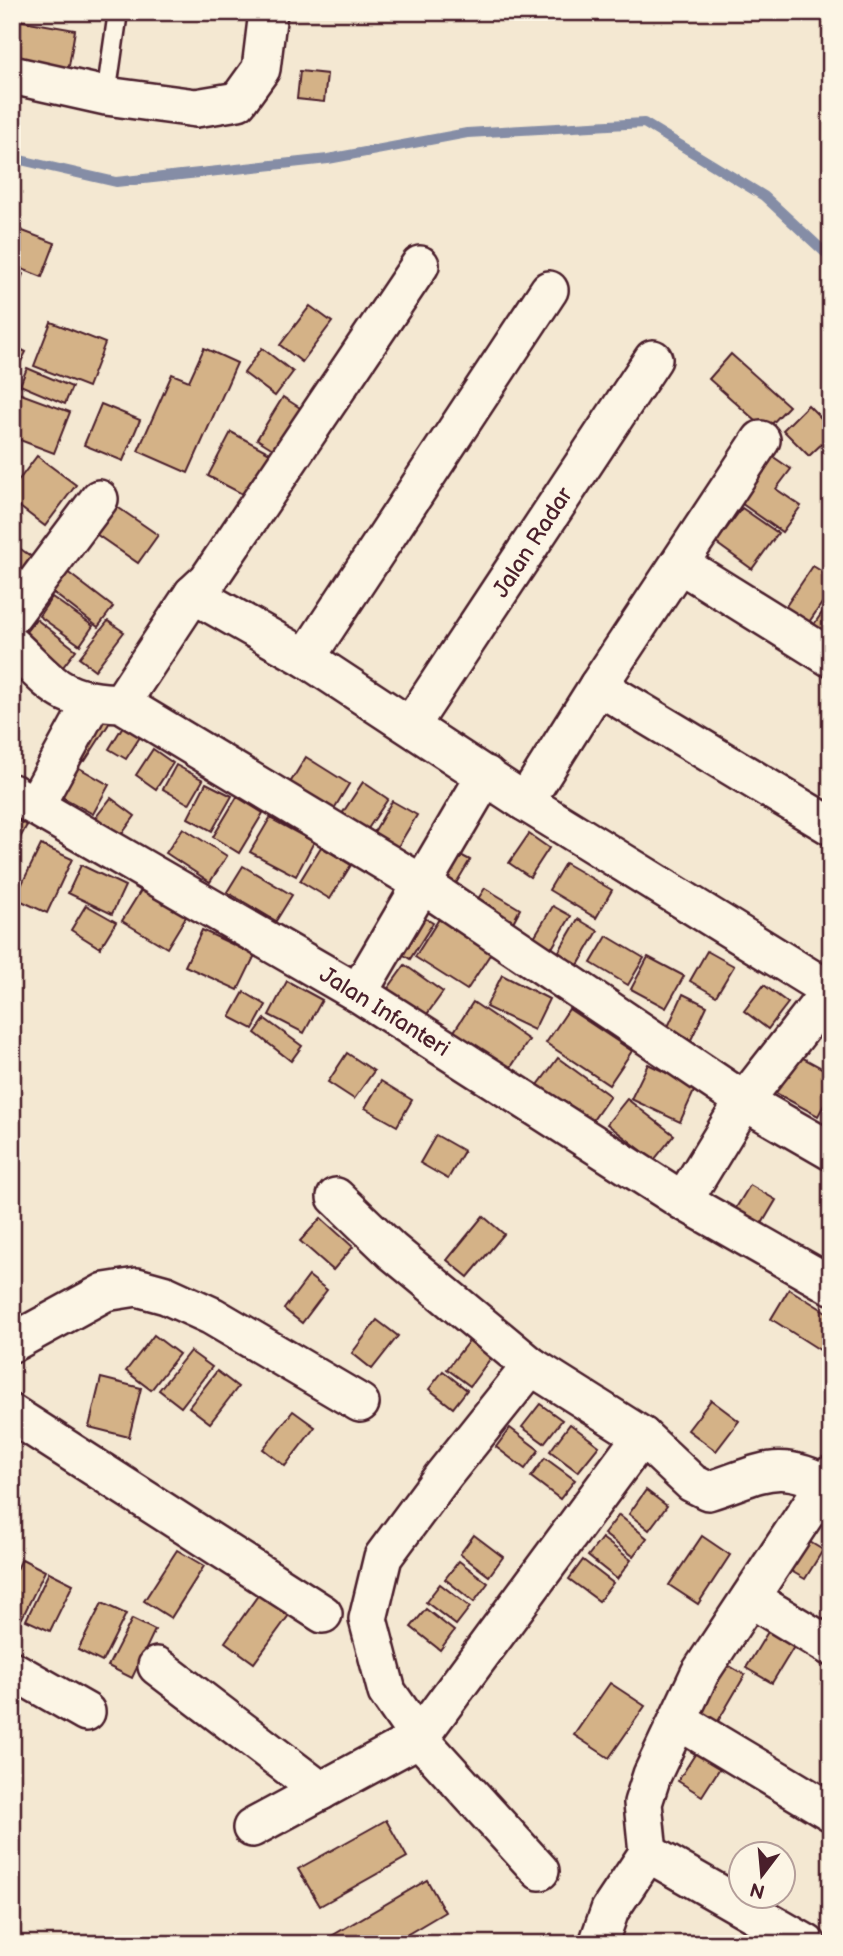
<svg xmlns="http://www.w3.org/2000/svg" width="843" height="1956" viewBox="0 0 843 1956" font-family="'Balsamiq Sans',sans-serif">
<rect width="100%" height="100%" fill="#f4e8d2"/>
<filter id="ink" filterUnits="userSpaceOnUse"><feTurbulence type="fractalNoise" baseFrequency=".0143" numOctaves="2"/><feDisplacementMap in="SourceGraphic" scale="14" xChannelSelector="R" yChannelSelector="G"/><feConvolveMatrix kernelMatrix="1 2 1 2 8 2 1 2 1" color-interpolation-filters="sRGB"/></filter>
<g filter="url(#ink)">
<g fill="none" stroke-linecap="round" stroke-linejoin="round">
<polyline stroke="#858da6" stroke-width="10" points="12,158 116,182 328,159 467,133 644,123 764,196 831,258"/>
</g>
<g fill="#d4b287" stroke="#4a1f2b" stroke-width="2">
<polygon points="12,19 75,30 68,72 12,65"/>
<polygon points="300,71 327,74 324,102 297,99"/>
<polygon points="12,227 55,243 42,277 12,265"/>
<polygon points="12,270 23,274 12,301"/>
<polygon points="310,306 332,322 302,362 280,345"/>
<polygon points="51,322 105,343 88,387 34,366"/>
<polygon points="12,345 26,352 12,379"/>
<polygon points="204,348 237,363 188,473 138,451 172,374 189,381"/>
<polygon points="262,348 293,372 275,396 244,373"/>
<polygon points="731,354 789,406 766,430 709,379"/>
<polygon points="27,368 72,387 65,404 20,385"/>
<polygon points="13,391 70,412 54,453 12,437"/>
<polygon points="283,397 308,413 281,454 257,439"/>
<polygon points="101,404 140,420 123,461 84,445"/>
<polygon points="808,405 831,428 831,435 809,456 783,430"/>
<polygon points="231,432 270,453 246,496 208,476"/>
<polygon points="37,456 76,485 45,526 12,501 12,489"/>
<polygon points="772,456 791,469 776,489 801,506 782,532 738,501"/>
<polygon points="113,504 158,535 138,563 93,532"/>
<polygon points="742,508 778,533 752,569 716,543"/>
<polygon points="12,543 32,557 12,585"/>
<polygon points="813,566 831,577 831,590 807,625 784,609"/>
<polygon points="66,571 113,607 98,627 51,591"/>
<polygon points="52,597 93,626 80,645 39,616"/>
<polygon points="831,600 831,644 810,630"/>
<polygon points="36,619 76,650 59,672 19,641"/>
<polygon points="108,621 124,632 95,670 79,658"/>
<polygon points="95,708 112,719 85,761 67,749"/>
<polygon points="123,726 140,737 126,759 109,749"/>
<polygon points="153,749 173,763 156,789 136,775"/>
<polygon points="306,757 349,784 329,817 285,791"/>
<polygon points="74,765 109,785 93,814 57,794"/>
<polygon points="176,765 203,780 189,804 163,789"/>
<polygon points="363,782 388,799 361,839 336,823"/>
<polygon points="206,783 232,796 212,831 188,818"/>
<polygon points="237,797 263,813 239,853 213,837"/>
<polygon points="111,798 135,816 121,835 96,817"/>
<polygon points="392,801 417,815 390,860 366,846"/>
<polygon points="12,818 27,825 12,853"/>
<polygon points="270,818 314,842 296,876 250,852"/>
<polygon points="183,828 227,856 210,882 166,853"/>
<polygon points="529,834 549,848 530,877 509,863"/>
<polygon points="41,845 72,859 47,913 15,898"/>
<polygon points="321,847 351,865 330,899 300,881"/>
<polygon points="451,850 470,860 452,890 433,880"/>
<polygon points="565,863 612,890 596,918 549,890"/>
<polygon points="81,865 125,886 112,914 68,893"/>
<polygon points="243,866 292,895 276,921 227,892"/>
<polygon points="143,887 187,915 167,948 122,921"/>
<polygon points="485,888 520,909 511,926 474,905"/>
<polygon points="86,905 116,922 100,948 71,930"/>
<polygon points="553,906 571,916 549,953 531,942"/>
<polygon points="411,910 433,923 410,959 389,945"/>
<polygon points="439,919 491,953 467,990 415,957"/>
<polygon points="578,919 598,931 578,965 558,953"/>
<polygon points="202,930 255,955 238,990 185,966"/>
<polygon points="607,936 644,958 628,985 591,963"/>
<polygon points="707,951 734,966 716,996 690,981"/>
<polygon points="648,957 684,976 666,1008 631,989"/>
<polygon points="405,965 443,992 422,1021 384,994"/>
<polygon points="502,975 549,999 534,1030 486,1007"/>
<polygon points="287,981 322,1000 304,1033 269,1015"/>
<polygon points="764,985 788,1003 768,1029 744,1011"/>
<polygon points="244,992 266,1005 253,1029 230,1017"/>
<polygon points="683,994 707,1006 691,1040 667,1029"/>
<polygon points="473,1002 529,1040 509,1070 453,1033"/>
<polygon points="569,1009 632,1051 609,1085 546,1043"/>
<polygon points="265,1019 302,1046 291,1061 255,1033"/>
<polygon points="347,1053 374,1071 354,1099 328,1082"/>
<polygon points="794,1053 831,1073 831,1092 818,1116 774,1092"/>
<polygon points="558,1058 610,1096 591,1123 538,1085"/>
<polygon points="648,1064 696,1087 680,1122 631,1099"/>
<polygon points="381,1081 412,1100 397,1126 365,1108"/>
<polygon points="627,1099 674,1135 654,1160 607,1124"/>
<polygon points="436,1135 464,1151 448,1179 420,1163"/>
<polygon points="750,1185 776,1200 754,1237 728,1221"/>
<polygon points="483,1216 504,1234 468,1277 447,1260"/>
<polygon points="321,1218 353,1247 333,1270 300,1241"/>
<polygon points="309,1276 327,1290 302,1323 284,1309"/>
<polygon points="789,1289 831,1315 831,1340 823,1352 771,1319"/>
<polygon points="377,1320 398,1336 372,1369 352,1353"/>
<polygon points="154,1335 179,1354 151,1390 126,1371"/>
<polygon points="471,1338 493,1355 470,1386 447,1369"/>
<polygon points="190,1351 212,1367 181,1407 159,1390"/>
<polygon points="217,1371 238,1387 210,1423 189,1407"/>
<polygon points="443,1371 467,1390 453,1408 429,1389"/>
<polygon points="101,1378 141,1388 129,1437 89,1427"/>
<polygon points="711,1400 739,1421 716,1451 688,1430"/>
<polygon points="540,1404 562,1420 544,1443 522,1427"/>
<polygon points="293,1411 315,1427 285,1466 263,1449"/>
<polygon points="570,1424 599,1446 578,1472 550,1451"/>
<polygon points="510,1428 539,1450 525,1469 496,1447"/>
<polygon points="545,1458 575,1480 560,1499 531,1477"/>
<polygon points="646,1490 667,1506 649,1530 629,1514"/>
<polygon points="619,1515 647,1538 633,1556 604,1534"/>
<polygon points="795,1533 823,1550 805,1579 777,1563"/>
<polygon points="474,1535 503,1557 489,1576 460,1554"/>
<polygon points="702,1536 730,1555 698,1604 669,1585"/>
<polygon points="602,1538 631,1560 617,1579 588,1556"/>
<polygon points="177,1550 204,1566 171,1618 144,1601"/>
<polygon points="22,1559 45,1571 22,1618 12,1614 12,1579"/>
<polygon points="583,1560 613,1583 599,1601 569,1579"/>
<polygon points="459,1561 488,1583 474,1602 445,1579"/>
<polygon points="49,1572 73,1584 50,1631 26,1620"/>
<polygon points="440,1584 470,1607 456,1625 426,1602"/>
<polygon points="259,1594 289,1615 254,1663 225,1642"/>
<polygon points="102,1603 126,1614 102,1662 78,1650"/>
<polygon points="426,1609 454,1631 440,1650 411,1627"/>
<polygon points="132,1619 155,1630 132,1678 108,1666"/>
<polygon points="769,1630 795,1645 772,1683 746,1668"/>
<polygon points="716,1658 745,1675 717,1723 688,1706"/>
<polygon points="610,1683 645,1706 609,1758 574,1735"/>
<polygon points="701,1745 725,1760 702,1796 678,1781"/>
<polygon points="386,1820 407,1857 320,1906 298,1869"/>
<polygon points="427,1880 445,1912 391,1944 318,1944"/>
</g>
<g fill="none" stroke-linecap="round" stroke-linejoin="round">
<defs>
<polyline id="lane" points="106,96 118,12"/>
<g id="street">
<polyline points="12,75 106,96 196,108 238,101 261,69 268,12"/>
<polyline points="680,564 831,658"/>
<polyline points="193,594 306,658 549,290"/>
<polyline points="12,615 99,499"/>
<path d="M12,646C55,686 59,701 121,703L422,884L744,1101L831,1151"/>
<polyline points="306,658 525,802 831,991"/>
<polyline points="598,686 831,826"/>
<polyline points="121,703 193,594 208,580 420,265"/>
<polyline points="411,725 653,359"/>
<polyline points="12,793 358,993 683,1201 831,1285"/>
<polyline points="525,802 598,686 761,440"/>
<polyline points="36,804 92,702"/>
<polyline points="358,993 486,775"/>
<polyline points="336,1197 392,1251 531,1366 642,1436"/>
<polyline points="683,1201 744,1101 830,991"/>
<polyline points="12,1343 105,1292 137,1287 166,1295 212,1316 360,1403"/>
<polyline points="531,1366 443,1476 383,1557 368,1619 387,1692 419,1738 540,1871"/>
<polyline points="12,1414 323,1614"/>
<polyline points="750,1598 831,1647"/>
<polyline points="157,1666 321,1791"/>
<polyline points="12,1670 86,1712"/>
<polyline points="679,1721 831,1812"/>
<path d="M252,1828L419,1738L642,1436L692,1483L708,1491C760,1475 777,1456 831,1487"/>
<polyline points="648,1853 807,1944"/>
<polyline points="598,1944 610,1910 648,1853 643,1803 652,1775 700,1673 831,1475"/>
</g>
</defs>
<use href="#lane" stroke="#4a1f2b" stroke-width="23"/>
<use href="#street" stroke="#4a1f2b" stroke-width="42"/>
<use href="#lane" stroke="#fcf5e5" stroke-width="18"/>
<use href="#street" stroke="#fcf5e5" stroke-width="37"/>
</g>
</g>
<g text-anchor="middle" stroke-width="6" stroke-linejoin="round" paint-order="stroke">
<g font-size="23" fill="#4a1f2b" stroke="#fcf5e5">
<text transform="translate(532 542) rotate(-57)" y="8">Jalan Radar</text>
<text transform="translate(385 1011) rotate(32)" y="8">Jalan Infanteri</text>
</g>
</g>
<rect width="843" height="1956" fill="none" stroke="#fcf5e5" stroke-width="42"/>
<rect x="21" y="21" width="801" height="1914" fill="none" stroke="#4a1f2b" stroke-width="2.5" filter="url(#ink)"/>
<g transform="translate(762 1875) rotate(196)"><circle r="33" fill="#fcf5e5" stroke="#b59f9b" stroke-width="2"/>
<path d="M0-5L12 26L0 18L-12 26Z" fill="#4a1f2b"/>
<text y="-10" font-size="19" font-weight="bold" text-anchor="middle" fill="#4a1f2b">N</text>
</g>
</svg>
